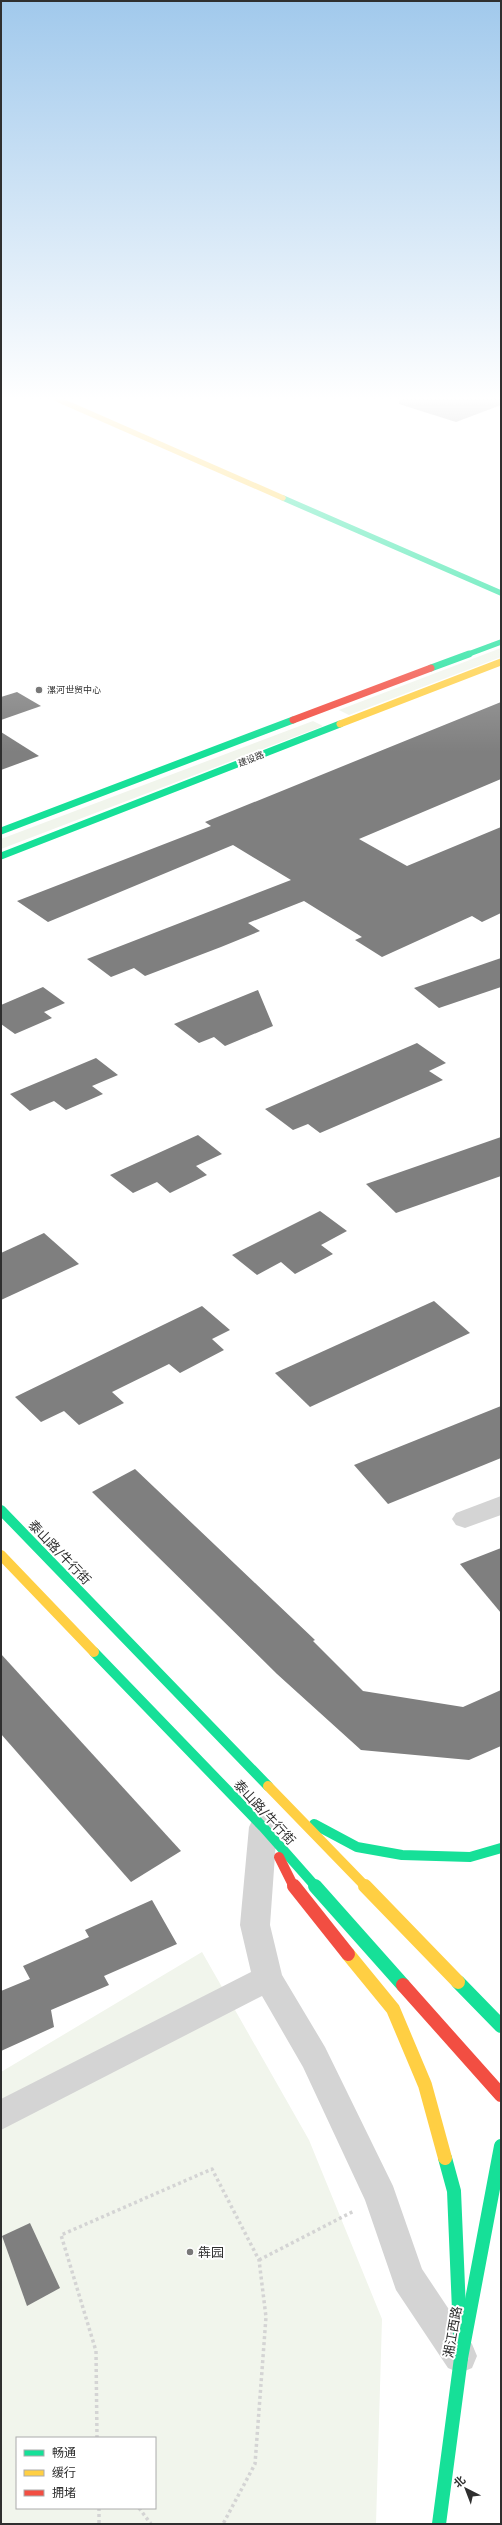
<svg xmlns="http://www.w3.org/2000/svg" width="502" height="2525" viewBox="0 0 502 2525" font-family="'DM Sans','Noto Sans SC',sans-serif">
<rect width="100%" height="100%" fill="#fff"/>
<g fill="#f1f5ec" fill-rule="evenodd">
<polygon points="501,648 501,657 349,715 339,710"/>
<polygon points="313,721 323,726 1,849 1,839"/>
<path d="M202,1952L309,2140L382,2319L376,2524H1V2072ZM17,2438H155V2508H17Z"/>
</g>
<g fill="#7f7f7f">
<polygon points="400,399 501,399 501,405 456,422 399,404"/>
<polygon points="17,692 41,706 1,720 1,697"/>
<polygon points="501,702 501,779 359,839 407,866 501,827 501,913 482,922 472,916 382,957 355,940 362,937 304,901 248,923 260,931 221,947 145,976 134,968 111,977 87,959 291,880 233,845 48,922 17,901 211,826 205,822"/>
<polygon points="1,732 39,756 1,770"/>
<polygon points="501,958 501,987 439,1008 414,988"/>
<polygon points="43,987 65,1003 44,1012 52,1018 15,1034 1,1024 1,1005"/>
<polygon points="258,990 273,1026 225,1046 214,1037 199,1043 174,1024"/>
<polygon points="417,1043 446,1063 429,1071 443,1080 320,1133 308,1124 293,1130 265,1109"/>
<polygon points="96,1058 118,1075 92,1086 103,1094 66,1110 54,1101 30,1111 10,1094"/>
<polygon points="198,1135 222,1154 196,1166 207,1175 170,1193 157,1182 133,1193 110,1175"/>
<polygon points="501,1137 501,1176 396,1213 366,1184"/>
<polygon points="320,1211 347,1231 321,1245 333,1254 295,1274 281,1262 257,1275 232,1255"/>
<polygon points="44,1233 79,1264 1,1300 1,1253"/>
<polygon points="434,1301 470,1333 310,1407 275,1373"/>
<polygon points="202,1306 230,1330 212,1339 224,1350 180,1373 169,1364 112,1392 124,1403 79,1425 64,1411 41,1422 15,1397"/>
<polygon points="501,1406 501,1458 388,1504 354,1465"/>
<polygon points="135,1469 315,1640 313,1641 363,1691 463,1707 501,1690 501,1746 469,1760 361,1750 277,1674 92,1492"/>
<polygon points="501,1548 501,1613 460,1564"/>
<polygon points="1,1654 181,1851 131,1882 1,1734"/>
<polygon points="152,1900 177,1944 104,1976 109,1985 51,2010 54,2027 1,2051 1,1991 30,1979 23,1966 89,1937 85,1930"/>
<polygon points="30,2223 60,2288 27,2306 2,2236"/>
</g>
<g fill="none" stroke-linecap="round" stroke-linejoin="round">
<g stroke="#d4d4d4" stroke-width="3.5" stroke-dasharray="3 3" stroke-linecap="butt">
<polyline points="259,2260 354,2211"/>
<polyline points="97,2438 96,2351 61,2235 212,2169 259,2260 266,2317 255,2464 223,2524"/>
<polyline points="99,2508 99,2524"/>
<polyline points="139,2508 151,2524"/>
</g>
<g fill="#d4d4d4" fill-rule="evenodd">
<polygon points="501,1496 501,1515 465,1528 456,1525 452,1519 456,1513"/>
<polygon points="263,1815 273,1819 277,1827 270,1925 282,1975 325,2047 393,2186 422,2269 472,2344 477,2356 472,2368 460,2373 448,2368 396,2290 365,2200 303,2067 262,1996 1,2130 1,2099 251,1972 240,1925 249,1827 253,1819"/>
</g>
<g stroke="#16e098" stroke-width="5.5">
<polyline points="283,498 501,593"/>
<polyline points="466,655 501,642"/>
</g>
<g stroke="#16e098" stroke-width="7">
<polyline points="431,668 469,654"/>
<polyline points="1,831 293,720"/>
<polyline points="1,856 340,724"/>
</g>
<g stroke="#16e098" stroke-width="10">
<polyline points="1,1510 268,1786"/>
<polyline points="94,1652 263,1827 316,1887"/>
<polyline points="314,1824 357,1847 402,1855 470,1857 501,1848"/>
</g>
<g stroke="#16e098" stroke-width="14">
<polyline points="315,1886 403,1985"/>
<polyline points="458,1982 501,2026"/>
<polyline points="445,2158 454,2191 461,2358"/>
<polyline points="439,2524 461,2358 501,2146"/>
</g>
<polyline stroke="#ffcf43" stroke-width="5.5" points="57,399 283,498"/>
<polyline stroke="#ffcf43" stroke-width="7" points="340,724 501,662"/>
<g stroke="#ffcf43" stroke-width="10">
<polyline points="1,1555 94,1652"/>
<polyline points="268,1786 366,1887"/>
</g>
<g stroke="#ffcf43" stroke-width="14">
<polyline points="365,1886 458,1982"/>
<polyline points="348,1954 393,2009 425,2085 445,2158"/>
</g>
<polyline stroke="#f24e42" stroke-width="7" points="293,720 431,668"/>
<polyline stroke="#f24e42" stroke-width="10" points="279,1857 294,1887"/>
<g stroke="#f24e42" stroke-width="14">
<polyline points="294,1886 348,1954"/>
<polyline points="403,1985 501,2095"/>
</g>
</g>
<linearGradient id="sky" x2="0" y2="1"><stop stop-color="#a1c9ec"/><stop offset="0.53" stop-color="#fff"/><stop offset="1" stop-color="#fff" stop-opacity="0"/></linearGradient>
<rect width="502" height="752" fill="url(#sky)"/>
<g fill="#787878" stroke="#fff" stroke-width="1.5">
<circle cx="39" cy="690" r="4"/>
<circle cx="190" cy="2252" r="4"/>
</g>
<g text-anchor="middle" stroke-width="4" stroke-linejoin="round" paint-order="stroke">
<g font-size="9" fill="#2f2f2f" stroke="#fff" text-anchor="start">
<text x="47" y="693">漯河世贸中心</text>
</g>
<g font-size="9" fill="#2f2f2f" stroke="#fff">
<text transform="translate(251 759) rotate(-21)" y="3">建设路</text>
</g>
<g font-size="13" fill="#2f2f2f" stroke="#fff">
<text transform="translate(60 1552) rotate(46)" y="5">泰山路/牛行街</text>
<text transform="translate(265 1812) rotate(47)" y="5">泰山路/牛行街</text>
<text transform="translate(452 2332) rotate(-80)" y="5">湘江西路</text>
</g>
<g font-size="13" fill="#2f2f2f" stroke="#fff" text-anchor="start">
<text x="198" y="2257">犇园</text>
</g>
</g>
<rect width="502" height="2525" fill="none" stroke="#2f2f2f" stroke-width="4"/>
<rect x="16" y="2437" width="140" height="72" fill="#ffffff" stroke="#acacac"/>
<rect x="24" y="2450" width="20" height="6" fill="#16e098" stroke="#acacac"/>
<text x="52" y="2457" font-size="12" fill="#2f2f2f">畅通</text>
<rect x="24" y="2470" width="20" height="6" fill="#ffcf43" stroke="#acacac"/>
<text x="52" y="2477" font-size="12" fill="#2f2f2f">缓行</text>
<rect x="24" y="2490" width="20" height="6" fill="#f24e42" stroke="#acacac"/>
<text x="52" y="2497" font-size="12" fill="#2f2f2f">拥堵</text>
<g transform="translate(466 2489) rotate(318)" stroke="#ffffff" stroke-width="3" paint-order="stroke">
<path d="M0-3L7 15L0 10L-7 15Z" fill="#2f2f2f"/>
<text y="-6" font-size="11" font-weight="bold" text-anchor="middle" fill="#2f2f2f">北</text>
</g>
</svg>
